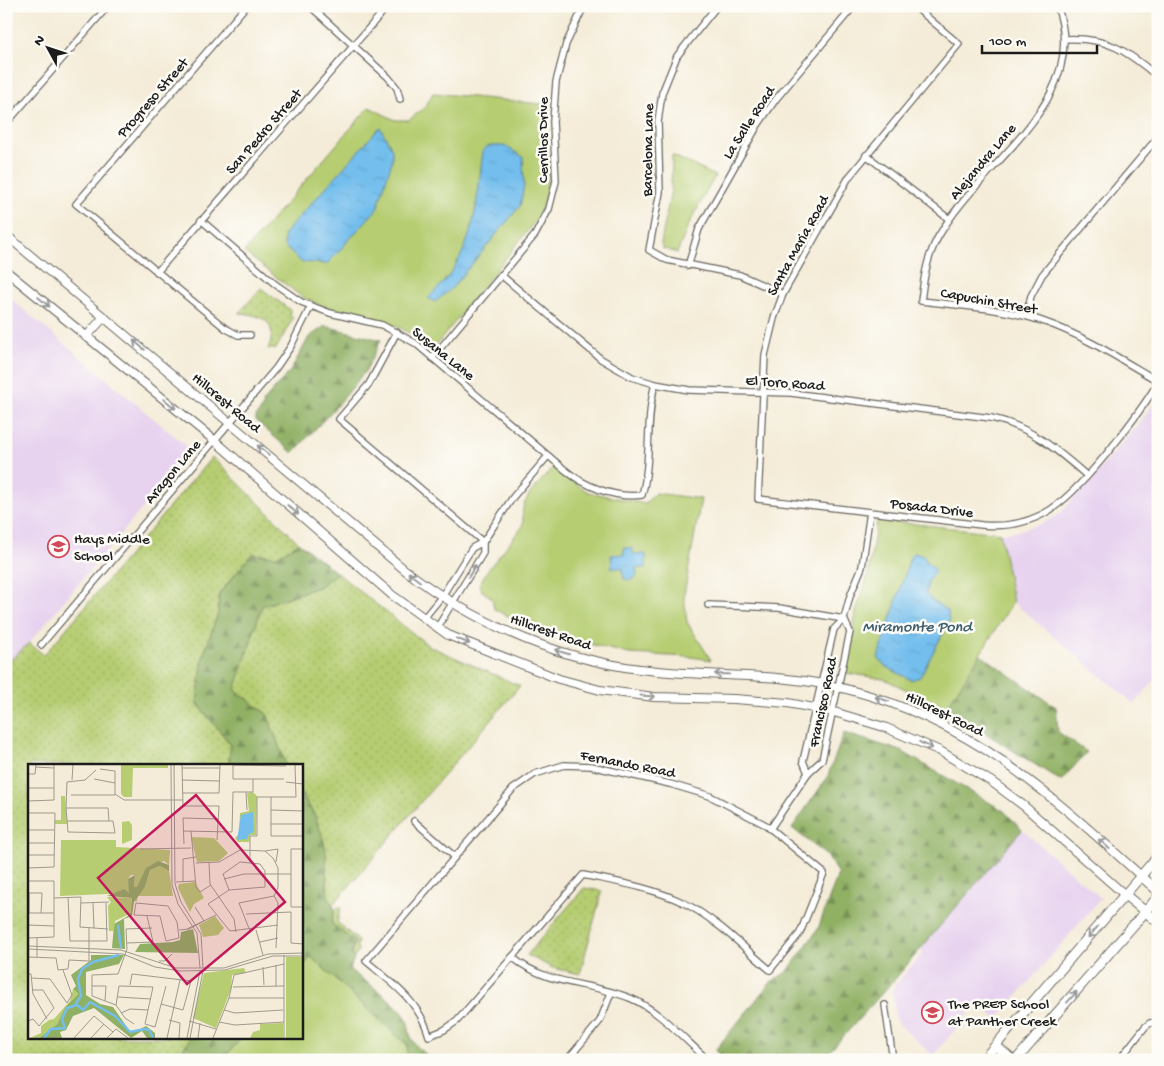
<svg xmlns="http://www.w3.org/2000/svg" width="1164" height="1066" viewBox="0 0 1164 1066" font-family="'Gochi Hand',sans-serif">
<defs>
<pattern id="grass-dots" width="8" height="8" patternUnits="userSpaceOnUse" patternTransform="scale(1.25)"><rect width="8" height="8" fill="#b6cd72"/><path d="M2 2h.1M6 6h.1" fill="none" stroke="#9caf62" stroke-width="1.8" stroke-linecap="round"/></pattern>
<pattern id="forest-firs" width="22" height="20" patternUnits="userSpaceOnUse" patternTransform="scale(1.25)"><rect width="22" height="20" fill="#90b064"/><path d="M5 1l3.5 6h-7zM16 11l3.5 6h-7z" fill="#758e52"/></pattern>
<pattern id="water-ripples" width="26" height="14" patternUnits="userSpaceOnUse" patternTransform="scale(1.25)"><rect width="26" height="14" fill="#73beed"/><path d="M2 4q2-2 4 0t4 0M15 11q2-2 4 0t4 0" fill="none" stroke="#63a3cb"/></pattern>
</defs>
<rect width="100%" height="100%" fill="#fdfcf7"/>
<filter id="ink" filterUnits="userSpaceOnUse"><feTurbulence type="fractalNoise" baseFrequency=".02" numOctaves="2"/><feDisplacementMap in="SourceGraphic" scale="10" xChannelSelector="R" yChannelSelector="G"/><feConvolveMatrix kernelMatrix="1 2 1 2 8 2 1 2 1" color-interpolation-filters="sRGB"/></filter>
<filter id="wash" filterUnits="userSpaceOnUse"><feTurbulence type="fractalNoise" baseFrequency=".0096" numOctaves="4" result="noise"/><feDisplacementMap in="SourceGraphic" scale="20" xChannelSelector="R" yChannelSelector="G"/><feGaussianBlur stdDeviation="1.12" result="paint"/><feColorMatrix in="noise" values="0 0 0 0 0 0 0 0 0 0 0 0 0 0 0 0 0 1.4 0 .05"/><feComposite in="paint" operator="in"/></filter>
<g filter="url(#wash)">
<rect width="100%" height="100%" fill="#f4ecd8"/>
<g fill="#e7d2ef">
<polygon points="6,295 191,450 29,643 6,664"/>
<polygon points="1158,397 1158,676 1134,704 1013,602 1000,533 1014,532 1041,524 1060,514 1135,429"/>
<polygon points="1022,830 1101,898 997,1019 978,1003 933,1055 896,1022 892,989 923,953 920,950"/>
</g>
<g fill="url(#grass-dots)" stroke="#697447">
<path d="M261,288L290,310V316L293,318L276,349H268C279,322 263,315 239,313Z"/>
<polygon points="212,457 299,543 277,556 252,554 219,594 218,613 203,657 197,703 230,744 229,765 29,765 29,1037 191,1037 176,1060 6,1060 6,664 29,643 44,655"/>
<polygon points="337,573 429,646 520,686 332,906 328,901 325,847 316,817 301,793 301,765 286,765 267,714 235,690 262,606 318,587"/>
<polygon points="584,888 602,891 580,974 553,968 527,955"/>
<polygon points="341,908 337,922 358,941 357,948 359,950 354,958 351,954 355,942 331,923 335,909"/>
</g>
<g fill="url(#forest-firs)" stroke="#566640">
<polygon points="325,326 381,340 366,370 344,398 293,453 256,421 256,417 264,405 263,402 291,370 309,337"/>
<polygon points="299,543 337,573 318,587 262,606 235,690 267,714 286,765 229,765 230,743 197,703 203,657 218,613 219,594 252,554 277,556"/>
<polygon points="980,654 1056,707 1058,732 1087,752 1061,781 946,708"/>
<polygon points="844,733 901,751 1004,811 1022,830 895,979 822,1060 720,1060 716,1049 770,983 788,971 818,929 838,874 827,856 792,828 827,778"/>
<path d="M301,793C312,810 320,826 325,846C329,866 321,892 335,909L331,923L355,942L351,954L354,958L350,970C367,983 388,996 402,1012C415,1027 401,1036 426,1054V1060H407V1045L311,957L301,969Z"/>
<polygon points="191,1037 242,1037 223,1060 176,1060"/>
</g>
<g fill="#b6cd72" stroke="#697447">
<path d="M433,93L541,104C548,147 557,179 536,220L434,348L399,327L322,306L302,297L244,252L369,107L395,120H409L425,107Z"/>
<polygon points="672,155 715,176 689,224 677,253 662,248 661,243 671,190"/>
<path d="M553,468L588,492L645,504L655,493L701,499L684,595L687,622L711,660L691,657L629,654L535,630L494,609L492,598L482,591L479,585L487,571L522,527C525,520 521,515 523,508C527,493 543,479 553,468Z"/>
<polygon points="877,520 1000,533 1013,602 946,708 884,679 846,673 856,612 868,575"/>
<polygon points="311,957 407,1045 407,1060 223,1060 242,1037 301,1037 301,969"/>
</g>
<g fill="url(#water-ripples)" stroke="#486d84">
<polygon points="380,127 392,149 392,161 377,209 327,264 301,262 284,246 284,234"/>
<path d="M489,146H505L523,157L524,185L520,206L452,288L435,302L428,298C475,256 476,209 483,150Z"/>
<polygon points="624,548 632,548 633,554 646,554 646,568 636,568 637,575 632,580 624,579 622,568 612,568 611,555 624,554"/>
<polygon points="915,553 925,557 926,562 932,566 935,572 928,581 926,594 934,602 948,611 949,622 920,677 911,680 885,666 878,658 911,555"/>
</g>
</g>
<g filter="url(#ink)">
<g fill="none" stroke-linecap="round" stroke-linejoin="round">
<defs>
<g id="minor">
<polyline points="246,6 76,204 225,328 238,335 250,335"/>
<polyline points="310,6 388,77 397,88 400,99"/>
<polyline points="717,6 677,56 662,93 658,122 660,192 649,250 667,260 740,275 783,294"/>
<path d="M914,6L959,44L849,177L783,294L774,318L765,355L758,499L982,525C1004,527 1025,524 1045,513C1080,494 1136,418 1158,383"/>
<path d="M1057,6C1092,99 985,160 943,229C928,251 924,275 921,301C961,306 1003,308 1042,321C1083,335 1120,359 1158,381"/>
<path d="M1064,39C1108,37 1126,50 1158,77"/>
<polyline points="6,124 108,6"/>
<polyline points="866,155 949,219"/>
<path d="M201,220L275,284L301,302L330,313L382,325L415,343L564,469C584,486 615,499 642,495C652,459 645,421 655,384"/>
<polyline points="688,266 699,229 758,125 776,99 854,6"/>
<polyline points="157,272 388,6"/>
<path d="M501,275L601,359L632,377L655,384L689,390L791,393L991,418C1030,426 1057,450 1086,475"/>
<polyline points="1026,316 1031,296 1042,275 1158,137"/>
<polyline points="397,332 369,384 339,419 483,542"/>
<polyline points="432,358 535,235 549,209 556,181 553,122 556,82 566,44 584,6"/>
<polyline points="708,605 779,608 844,619"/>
<polyline points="424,618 442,596 472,548 483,542 513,497 548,456"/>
<polyline points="437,628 483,553 483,542"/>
<polyline points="41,645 276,368 291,346 311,306"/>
<path d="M564,765L591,766L670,784L710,796L766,825L824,873L800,933L770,970C742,946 715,918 682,902C651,887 616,882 583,875L457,1021L444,1030L429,1036C420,1002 391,982 366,961L513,789L535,774Z"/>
<polyline points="808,773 803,761 834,629 844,619 850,596 862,567 870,512"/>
<polyline points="414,821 455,857"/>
<polyline points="770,829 808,773 822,760 850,632 844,619"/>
<path d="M512,957C547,986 590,982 630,998C659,1010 684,1039 708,1060"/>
<polyline points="885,1005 893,1060"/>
<polyline points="567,1060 600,1021 611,993"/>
<polyline points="1119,1060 1145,1027 1150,1023 1158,1022"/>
</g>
<g id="tertiary">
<path d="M6,235L405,570C478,626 565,663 658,671C722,677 786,673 850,690C972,722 1050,794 1141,876"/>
<polyline points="6,271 214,440 392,595 448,635 559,679 600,690 654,697 734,699 788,703 834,712 884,727 940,751 992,782 1024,806 1125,895"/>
<polyline points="86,337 104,317"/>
</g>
<g id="secondary">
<polyline points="1141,876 1158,891"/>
<polyline points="1125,895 1158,922"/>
<polyline points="996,1046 1012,1060"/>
<polyline points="983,1060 1158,856"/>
<polyline points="1016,1060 1158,897"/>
</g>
</defs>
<use href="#minor" stroke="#68655e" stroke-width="8"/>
<use href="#tertiary" stroke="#68655e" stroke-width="10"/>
<use href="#secondary" stroke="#68655e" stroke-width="11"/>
<use href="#minor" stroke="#fff" stroke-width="5.5"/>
<use href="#tertiary" stroke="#fff" stroke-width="8"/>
<use href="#secondary" stroke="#fff" stroke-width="9"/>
</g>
<defs><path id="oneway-shaft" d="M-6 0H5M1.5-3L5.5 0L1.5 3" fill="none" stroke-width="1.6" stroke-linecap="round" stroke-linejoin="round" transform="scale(1.25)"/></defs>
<g stroke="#999">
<use href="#oneway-shaft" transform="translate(44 302) rotate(40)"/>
<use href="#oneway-shaft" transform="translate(139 345) rotate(-140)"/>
<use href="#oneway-shaft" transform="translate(170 404) rotate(40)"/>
<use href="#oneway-shaft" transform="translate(263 450) rotate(-140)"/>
<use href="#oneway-shaft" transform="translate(293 510) rotate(41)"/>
<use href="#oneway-shaft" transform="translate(472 571) rotate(-59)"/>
<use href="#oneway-shaft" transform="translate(414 577) rotate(-143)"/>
<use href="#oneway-shaft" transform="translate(463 641) rotate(21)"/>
<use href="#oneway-shaft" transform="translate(562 652) rotate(-163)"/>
<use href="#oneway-shaft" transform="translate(722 674) rotate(-179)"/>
<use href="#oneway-shaft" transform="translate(648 696) rotate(4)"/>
<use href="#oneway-shaft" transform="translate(882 699) rotate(-161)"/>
<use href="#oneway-shaft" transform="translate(926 745) rotate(25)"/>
<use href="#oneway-shaft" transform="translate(1104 844) rotate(-138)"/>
<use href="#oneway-shaft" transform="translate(1093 932) rotate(131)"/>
<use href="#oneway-shaft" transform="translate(1072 997) rotate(-49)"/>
</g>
</g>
<defs>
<symbol id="school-ring" viewBox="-11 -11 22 22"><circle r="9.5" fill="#fdfcf7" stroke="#d1495b" stroke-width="1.5"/><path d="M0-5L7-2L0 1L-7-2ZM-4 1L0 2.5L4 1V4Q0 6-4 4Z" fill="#d1495b"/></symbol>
</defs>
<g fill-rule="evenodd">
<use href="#school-ring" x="46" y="534" width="25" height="25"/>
<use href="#school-ring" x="920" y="1000" width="25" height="25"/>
</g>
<g text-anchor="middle" stroke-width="5" stroke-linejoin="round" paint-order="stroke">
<g font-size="15" fill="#1c1c1c" stroke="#fdfcf7">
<text transform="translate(152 97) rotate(-49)" y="5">Progreso Street</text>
<text transform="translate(748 122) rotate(-57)" y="5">La Salle Road</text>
<text transform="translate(263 131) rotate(-49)" y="5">San Pedro Street</text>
<text transform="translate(542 140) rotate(-90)" y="5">Cerrillos Drive</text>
<text transform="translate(647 150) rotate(-89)" y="5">Barcelona Lane</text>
<text transform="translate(982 161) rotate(-50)" y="5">Alejandra Lane</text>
<text transform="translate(797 245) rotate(-61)" y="5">Santa Maria Road</text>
<text transform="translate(989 300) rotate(10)" y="5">Capuchin Street</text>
<text transform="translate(444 353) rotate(39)" y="5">Susana Lane</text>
<text transform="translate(785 382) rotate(4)" y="5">El Toro Road</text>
<text transform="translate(227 402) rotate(40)" y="5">Hillcrest Road</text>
<text transform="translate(172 471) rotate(-50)" y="5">Aragon Lane</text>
<text transform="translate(932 507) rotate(7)" y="5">Posada Drive</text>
<text transform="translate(551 631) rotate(19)" y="5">Hillcrest Road</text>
<text transform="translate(822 702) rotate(-78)" y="5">Francisco Road</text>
<text transform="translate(945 713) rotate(26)" y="5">Hillcrest Road</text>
<text transform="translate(628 763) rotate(11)" y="5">Fernando Road</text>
</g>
<g font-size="15" fill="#1c1c1c" stroke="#fdfcf7" text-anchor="start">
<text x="74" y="543">Hays Middle<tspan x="74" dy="17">School</tspan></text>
<text x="948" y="1008">The PREP School<tspan x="948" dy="17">at Panther Creek</tspan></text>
</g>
<g font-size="16" font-style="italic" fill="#3f5d70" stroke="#fdfcf7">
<text x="917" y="631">Miramonte Pond</text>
</g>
</g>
<g transform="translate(28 764)">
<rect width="275" height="275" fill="#f4ecd8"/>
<path d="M93,1H140V4H105L104,33H96L93,30ZM33,76H88V83L142,86L141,101L136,97L123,101L109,123H106L107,111H103L100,115L102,129L32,132ZM132,102L141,107L145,132H110L109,137L107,138L108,133L117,123L122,106ZM216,204L218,209L204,211L203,225L188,264L165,254L176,209Z" fill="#b6cd72"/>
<path d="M130,97L141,101V107L132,102L122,106L117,123L106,138L104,152L96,155L97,185L84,184L86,160L100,152L104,134L79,132L96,125L101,129L100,115L107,111L106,123H109L118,104ZM165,165L170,189L107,188L112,180L145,178L152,176L153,168ZM63,191H96L91,200L58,208V231L72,240L85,243L101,266L106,268L118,262L127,269V274H132H119L114,267L103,274L66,244L45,252L38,266L32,268L34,274H11L29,260L37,243L50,230L45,225L48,222L43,211L63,196Z" fill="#90b064"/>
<path d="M225,28L229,32L228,71H222L221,78H210L207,74L211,70L212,49L221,47L219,29ZM33,32H37L39,60H27V56H33ZM101,57L104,61V76L94,80V58ZM163,73L186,74L200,89L191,97L169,98ZM167,118L176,134L166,140L162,148L150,124L151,120ZM79,133L104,134L103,149L87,157L86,167H81L80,142L83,138ZM187,152L196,164L190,171L175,173L171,161ZM258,193H275V274H258ZM45,225L50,230L37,244L29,260L11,274H2L13,269V262L21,256L26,255L42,237ZM255,259V274H222L225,268L232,266V260Z" fill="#b6cd72"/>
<path d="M225,48L226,68L221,70L219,75L209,76L213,51Z" fill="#73beed"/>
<path fill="none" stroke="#73beed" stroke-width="2.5" d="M90,161L93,184M47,241L53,232L50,215L54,205L65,198L91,191M16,274L23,265L37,264L34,255L39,244L49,241L55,246L62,238L87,252L102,268L117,265L121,266L125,274"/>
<path fill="none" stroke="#9e998d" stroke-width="1" d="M143,1L144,121L150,140L169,169L172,204M146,1L147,120L153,138L173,170L175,204M154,1L155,42H191L189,76M205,1V15H256M205,1L258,2M7,3L26,4M154,4H192M0,10H7L8,1M66,15L87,19M44,16L45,1M154,16L191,17M258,18L275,20M0,24H26M218,28L219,46M155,29H191L192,1M87,30L96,36H155M43,31H87V7L72,5M243,33V72H275M0,37L26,36V1M38,44H80L81,57M243,46L275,47M0,49H27L26,103L0,104M39,57H85L87,69L40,68L38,44L39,18L57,16L68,6M243,60H275M0,66H26M155,67L204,68L205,28H225V15M163,67L168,123L172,128L183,121M0,79H26M156,80L155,54L191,55M112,85L163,84M275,85H263V143H275M237,87L250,85L248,98M0,91H26M222,98V72H229V33H268L267,1M168,99L191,98L212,86L237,87L245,94L250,104V124L246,132M181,99L182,120L206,155L208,168M196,115L216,110H263M0,117H26V173L0,174M148,118L168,117M155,118V95L168,93M201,126L195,110L212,98L232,100L237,107V123L201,126L180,140L202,167L250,161M0,129H14L13,149M246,132L250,139L248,184M40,133L42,177H79L78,139M26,134L53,133L52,163L80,165M53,139L81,138M65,139L66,164M108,139L140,142L149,158L151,174L138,177L132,152L106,151ZM167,143L176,157M0,149H26M1,149V129M218,150L263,148V179L275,180M0,161L26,162M159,165L188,151M151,166L161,165L176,157M228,166L235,191M222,167L211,139L246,132M232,178L250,174M99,179L125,178L119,152M0,182L93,186L148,204H196L240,190L275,189M0,185L95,190L127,203L152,207L197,206L245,192H275M256,191V274M0,193L28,194L30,206L40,205L41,196L61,197V164M9,193V174M131,197H137L144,190M235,203L236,221M0,210H3L5,230L19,255M4,214L22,215L39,239L44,231L35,206M102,221L104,210L163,217L155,246L133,240M64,222H78L77,237M248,222V201M205,223L256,222M90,233L123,235M201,234H256M88,241L91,222L125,223L117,260L127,263L138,222M196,246L207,249L255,246M93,249L102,245L120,246M141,256L152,259L151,274M0,257L5,255L11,262L26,244L15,226H4M161,257L188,265M191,258L207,261L256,258M106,260L97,254L88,241L64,232V211L90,210L99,185L98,165L124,164M46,274L66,252L85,268M63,274L76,260M79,274L88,265L100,274M139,274L152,216M159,274L172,207M162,274L175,207M170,274L172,259M185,274L201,234L206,211L256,200"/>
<path fill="#c2185b" fill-opacity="0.15" stroke="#c2185b" stroke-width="2.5" d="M168,31L257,138L159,220L70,114Z"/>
<rect width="275" height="275" fill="none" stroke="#1c1c1c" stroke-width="2.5"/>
</g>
<rect width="1164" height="1066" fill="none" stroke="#fdfcf7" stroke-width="25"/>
<g transform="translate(48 48) rotate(310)" stroke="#fdfcf7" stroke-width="4" paint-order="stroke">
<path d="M0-4L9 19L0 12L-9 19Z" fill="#1c1c1c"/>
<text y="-8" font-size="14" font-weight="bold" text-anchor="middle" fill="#1c1c1c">N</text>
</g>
<path d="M982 45v8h115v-8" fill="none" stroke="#1c1c1c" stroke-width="2.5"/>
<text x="989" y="45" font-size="15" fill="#1c1c1c" stroke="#fdfcf7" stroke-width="4" paint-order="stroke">100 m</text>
</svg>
